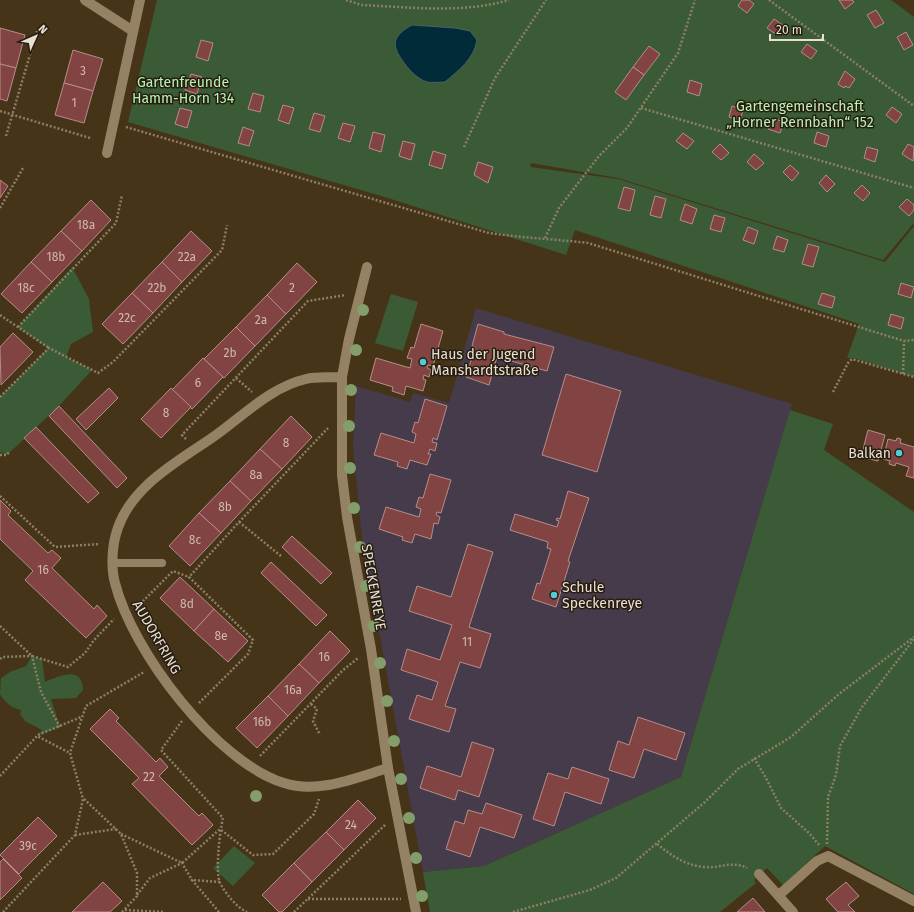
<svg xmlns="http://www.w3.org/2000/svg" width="914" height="912" viewBox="0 0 914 912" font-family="'Fira Sans',sans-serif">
<rect width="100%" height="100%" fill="#463419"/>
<polygon fill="#463b4b" points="476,308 792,404 681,777 484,866 423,872 362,538 353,447 356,386 410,402 413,393 449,403"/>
<g fill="#3a5b36">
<polygon points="157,0 891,0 914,17 914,223 883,260 618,178 531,163 530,167 618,179 885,262 914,226 914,377 854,358 847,358 859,324 575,230 566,255 388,198 128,122"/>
<polygon points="72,267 89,299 93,332 71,344 66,357 92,370 59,406 7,455 0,452 0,397 48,348 18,327"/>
<polygon points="391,294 418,302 403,351 375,343"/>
<polygon points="790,410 833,424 824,450 914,512 914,894 825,846 783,885 767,868 754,880 756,883 720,912 430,912 423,872 484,866 681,777"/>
<path d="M32,656L42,659L45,682C58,677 82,664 83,690L76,698L51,699L60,727L37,736L42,730L25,721L20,714L21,710C11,708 5,702 0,694L1,678L10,672L26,666Z"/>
<polygon points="234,846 255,863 233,886 213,868"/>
</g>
<path fill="#022b39" stroke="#486166" d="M412,25L455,28L470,31L477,40C474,59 459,70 445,82C440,82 432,83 427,82C418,79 410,71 405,64C392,47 390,37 412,25Z"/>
<g fill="#814442" stroke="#b58d8a">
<polygon points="742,0 749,0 754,4 747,13 738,6"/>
<polygon points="839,0 852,0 854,2 845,9"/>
<polygon points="876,10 884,23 875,28 867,15"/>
<polygon points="774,19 784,26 777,35 767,28"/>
<polygon points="0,28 25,35 16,68 0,64"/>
<polygon points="906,32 913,45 904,50 897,37"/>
<polygon points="201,40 213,43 208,61 196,57"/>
<polygon points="807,44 817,51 811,59 801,52"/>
<polygon points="649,46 660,54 644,75 633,67"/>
<polygon points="73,50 103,59 93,91 64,83"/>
<polygon points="0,64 16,68 7,101 0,99"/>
<polygon points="633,67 644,75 626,100 615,92"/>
<polygon points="845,71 855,79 849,88 845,86 844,88 838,84"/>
<polygon points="191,74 202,77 197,94 185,90"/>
<polygon points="690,80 702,84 699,96 687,92"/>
<polygon points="64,83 93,91 84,123 55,115"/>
<polygon points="253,93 264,96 260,112 248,109"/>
<polygon points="283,105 294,108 289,124 278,120"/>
<polygon points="732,106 743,110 740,121 729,117"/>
<polygon points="892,107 902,114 896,123 886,115"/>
<polygon points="180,108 192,111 187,128 175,124"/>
<polygon points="314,113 325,116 320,132 309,129"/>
<polygon points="772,118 784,122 780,133 768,129"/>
<polygon points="343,123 355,126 350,142 338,138"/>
<polygon points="243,127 254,131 249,146 238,143"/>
<polygon points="373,132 385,135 381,152 369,148"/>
<polygon points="817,132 829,136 826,147 814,143"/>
<polygon points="683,133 694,141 687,149 676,141"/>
<polygon points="403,141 415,144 411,160 399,156"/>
<polygon points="720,144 729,153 721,160 712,152"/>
<polygon points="908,144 914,147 913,161 902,154"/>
<polygon points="867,147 878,150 875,162 864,158"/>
<polygon points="433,151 446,155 442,169 429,165"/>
<polygon points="754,154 764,163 756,170 747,162"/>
<polygon points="478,162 493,167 488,183 474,175"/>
<polygon points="790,165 799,173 792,181 783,172"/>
<polygon points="826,175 835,184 827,192 819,183"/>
<polygon points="0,180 8,186 0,198"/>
<polygon points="862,185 870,193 863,201 854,193"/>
<polygon points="624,187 635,190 630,211 618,208"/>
<polygon points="655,196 666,199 661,218 650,215"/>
<polygon points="907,199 914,205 914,210 909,216 899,207"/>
<polygon points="91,200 111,220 82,251 61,231"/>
<polygon points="685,204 697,209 692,224 680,220"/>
<polygon points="714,215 725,218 721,232 710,229"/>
<polygon points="748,227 758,231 754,244 743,240"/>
<polygon points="61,231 82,251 52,282 31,262"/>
<polygon points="191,231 212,251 182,282 162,262"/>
<polygon points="777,236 788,240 784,252 773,249"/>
<polygon points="808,244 819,247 813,267 802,264"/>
<polygon points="31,262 52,282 22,313 1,294"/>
<polygon points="162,262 182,282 153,313 132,293"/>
<polygon points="297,263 317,282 286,314 267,295"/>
<polygon points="901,283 914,287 911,298 898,294"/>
<polygon points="132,293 153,313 123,344 102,324"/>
<polygon points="822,293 835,297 832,308 818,304"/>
<polygon points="267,295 286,314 255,346 236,327"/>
<polygon points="891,314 904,318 901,329 888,325"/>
<polygon points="421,324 443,331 433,366 428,365 427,368 431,370 429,377 424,375 423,379 426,380 423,391 406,386 404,395 392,391 393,387 370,380 376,358 410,368 412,359 407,358 411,347 414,348"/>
<polygon points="478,324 504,332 504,334 554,347 547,371 497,357 489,385 466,377 475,347 472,346"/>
<polygon points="236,327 255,346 224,378 204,359"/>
<polygon points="13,333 33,352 1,385 0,347"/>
<polygon points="203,358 223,377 192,409 172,390"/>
<polygon points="566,374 621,391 597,472 542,455"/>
<polygon points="109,388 118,398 86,430 76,419"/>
<polygon points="171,388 191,407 161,438 141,419"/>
<polygon points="425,399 447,406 437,440 433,438 432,442 437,443 435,451 430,449 428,454 431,454 427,465 410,460 407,469 397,466 398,462 374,455 381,433 414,443 416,434 412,432 415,422 418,423"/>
<polygon points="59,406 127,478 117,488 49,416"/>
<polygon points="291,416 312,437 282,469 260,449"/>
<polygon points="36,427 99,493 88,503 24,438"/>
<polygon points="868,430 885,435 878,461 861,457"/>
<polygon points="897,438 901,439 900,443 914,447 914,478 906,476 909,467 896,463 895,466 889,464 890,461 883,459 888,439 896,441"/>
<polygon points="260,449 282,469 251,501 230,481"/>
<polygon points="430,474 451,480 441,513 437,512 436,515 440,517 438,524 434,523 431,539 415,534 412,543 402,540 403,537 379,529 386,507 419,517 421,509 416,507 419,497 423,498"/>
<polygon points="230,481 251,501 221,533 199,513"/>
<polygon points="568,491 589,498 568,561 570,562 556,607 532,599 537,583 540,584 551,549 547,548 548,542 510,530 515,514 557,527 559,521 556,520 557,518 560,519"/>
<polygon points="0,500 11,511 8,515 48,553 52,550 61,558 52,568 94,609 97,605 107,616 86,638 25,580 33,571 0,539"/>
<polygon points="199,513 221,533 190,566 169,546"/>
<polygon points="292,536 332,573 321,584 282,547"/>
<polygon points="468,544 493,552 469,627 491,634 480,668 460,662 445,706 456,709 449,732 409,719 417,695 432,700 438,682 401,670 407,649 440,660 452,625 409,611 417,586 451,597"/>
<polygon points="271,562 327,615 316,626 261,573"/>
<polygon points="180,577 214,609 194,631 160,598"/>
<polygon points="214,609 248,641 228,662 194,631"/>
<polygon points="330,631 350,651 319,683 299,664"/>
<polygon points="299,664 319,683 288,716 268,696"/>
<polygon points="268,696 288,716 257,748 236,728"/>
<polygon points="110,709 119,718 116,721 156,762 160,758 168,767 159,776 199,816 202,813 213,825 192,845 132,784 139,778 90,729"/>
<polygon points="638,717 685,733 676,760 644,749 634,778 609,770 618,741 629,745"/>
<polygon points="472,742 494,749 479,797 458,790 455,800 420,788 427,766 461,777"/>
<polygon points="572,767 609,779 601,804 565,792 554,826 533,819 548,773 568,779"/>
<polygon points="358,800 376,818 344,850 326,832"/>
<polygon points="486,803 522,815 514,838 480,827 470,857 446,849 455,821 464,824 468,810 482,814"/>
<polygon points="38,817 57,836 19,874 0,855"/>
<polygon points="326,832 344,850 312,882 294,863"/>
<polygon points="3,859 22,878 0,900 0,862"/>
<polygon points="294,863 312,882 282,912 279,912 262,895"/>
<polygon points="103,882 122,901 110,912 72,912"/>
<polygon points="846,882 859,896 848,905 855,912 838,912 826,899"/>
<polygon points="753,898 765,912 737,912"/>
</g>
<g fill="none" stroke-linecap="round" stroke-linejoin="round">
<g stroke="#8d7e68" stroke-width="2.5" stroke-dasharray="2 2" stroke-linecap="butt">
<path d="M346,0L361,5C410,7 461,14 509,0"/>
<polyline points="769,0 914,106"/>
<polyline points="641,108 914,188"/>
<polyline points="0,111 90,138"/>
<path d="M126,127L489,233C522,238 555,239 588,243L904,341L914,340"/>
<polyline points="6,136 37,31"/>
<polyline points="464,147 495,78 546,0"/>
<polyline points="0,208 23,168"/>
<polyline points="545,238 559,208 599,156 627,128 678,53 695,0"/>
<polyline points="0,315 49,348"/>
<polyline points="18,327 116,223 122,195"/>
<polyline points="903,374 904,341"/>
<polyline points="236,378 252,392"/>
<polyline points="833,392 848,363 852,359 914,377"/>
<polyline points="0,397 49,348 98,373 113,362 222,250 227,225"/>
<polyline points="186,439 182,435 308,301 346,295"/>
<polyline points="0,455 7,455 9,452"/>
<polyline points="0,496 55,547 100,544"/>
<polyline points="239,522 281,556"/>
<polyline points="137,607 173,571 189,577"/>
<polyline points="0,626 32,656 68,667 85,653 94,640 114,619"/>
<polyline points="0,659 2,657 32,656 41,692 60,727"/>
<polyline points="199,703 248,654 253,640 189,577 239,522 328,428"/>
<polyline points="311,704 317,709 313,721 320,735"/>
<path d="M182,721L161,750L223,818C220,830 215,871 220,883C226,894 236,907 247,912"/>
<polyline points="38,735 81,717"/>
<polyline points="260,756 342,671 358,658"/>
<polyline points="754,758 766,778 781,808 809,833 820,846"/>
<polyline points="0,776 37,736 70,753"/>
<polyline points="84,799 121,834 137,873 137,896 122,912"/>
<polyline points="121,834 182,863 220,829 253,855 273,854 314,814 319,799"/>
<polyline points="75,835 116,829"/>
<path d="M657,844C672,856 685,865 704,867C719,869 732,860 747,868"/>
<polyline points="827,844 828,797 836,775 840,746 862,707 914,639"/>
<polyline points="137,895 150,878 182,863 192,880"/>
<polyline points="308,899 401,899"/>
<polyline points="125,910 164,912"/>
<polyline points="3,912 75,835 83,799 70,753 86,706 144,672"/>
<polyline points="219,912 192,880 220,882"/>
<polyline points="294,912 385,825"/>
<polyline points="513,912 590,890 616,878 705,802 738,769 791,737 839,694 914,637"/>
</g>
<polyline stroke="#958163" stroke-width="8" points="114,563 162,563"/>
<g stroke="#958163" stroke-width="10">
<polyline points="85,0 133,31"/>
<polyline points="107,153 140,0"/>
<polyline points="367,267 349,339 342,377 342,475 347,517 371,649 388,768 416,912"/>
<path d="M342,377C330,378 317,376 306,379C271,387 244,415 216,435C178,462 129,486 116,534C112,548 111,569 115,583C132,651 216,762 284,783C318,794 355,778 388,768"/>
<polyline points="759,874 793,912"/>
<polyline points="779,895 817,861 828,856 914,901"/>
</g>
</g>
<g fill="#849e6b">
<circle cx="363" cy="310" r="6"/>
<circle cx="356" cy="350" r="6"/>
<circle cx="351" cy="390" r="6"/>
<circle cx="349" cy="426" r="6"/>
<circle cx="350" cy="468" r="6"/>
<circle cx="354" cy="508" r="6"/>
<circle cx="360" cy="547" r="6"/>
<circle cx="366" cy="586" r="6"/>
<circle cx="374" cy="626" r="6"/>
<circle cx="380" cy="663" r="6"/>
<circle cx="387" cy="701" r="6"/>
<circle cx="394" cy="741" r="6"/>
<circle cx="401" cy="779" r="6"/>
<circle cx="256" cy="796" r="6"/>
<circle cx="409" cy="818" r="6"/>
<circle cx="416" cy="858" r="6"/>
<circle cx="422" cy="896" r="6"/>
</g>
<g fill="#52cbd9" stroke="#261e12" stroke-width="1.5">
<circle cx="423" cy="362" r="4"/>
<circle cx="899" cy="453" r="4"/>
<circle cx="554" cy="595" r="4"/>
</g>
<g text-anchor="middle" stroke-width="3" stroke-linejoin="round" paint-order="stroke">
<g font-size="12" fill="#d0b9ac">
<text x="83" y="75">3</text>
<text x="74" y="107">1</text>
<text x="86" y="229">18a</text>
<text x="56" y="261">18b</text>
<text x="187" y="261">22a</text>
<text x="26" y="292">18c</text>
<text x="157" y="292">22b</text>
<text x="292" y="292">2</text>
<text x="127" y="322">22c</text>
<text x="261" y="324">2a</text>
<text x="230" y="357">2b</text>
<text x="198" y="387">6</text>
<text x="166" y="417">8</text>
<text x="286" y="447">8</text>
<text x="256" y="479">8a</text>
<text x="225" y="511">8b</text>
<text x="195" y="544">8c</text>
<text x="43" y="574">16</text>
<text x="187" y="608">8d</text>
<text x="221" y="640">8e</text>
<text x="467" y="646">11</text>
<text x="324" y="661">16</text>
<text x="293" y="694">16a</text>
<text x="262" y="726">16b</text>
<text x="149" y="781">22</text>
<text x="351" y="829">24</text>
<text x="28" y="850">39c</text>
</g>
<g font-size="14" fill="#b7f5ae" stroke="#261e12">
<text x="183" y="87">Gartenfreunde<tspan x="183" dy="16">Hamm-Horn 134</tspan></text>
<text x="800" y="111">Gartengemeinschaft<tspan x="800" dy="16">„Horner Rennbahn“ 152</tspan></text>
</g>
<g font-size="14" fill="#ebe0d0" stroke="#261e12" text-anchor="start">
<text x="431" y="359">Haus der Jugend<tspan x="431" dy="16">Manshardtstraße</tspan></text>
<text x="891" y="458" text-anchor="end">Balkan</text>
<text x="562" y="592">Schule<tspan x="562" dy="16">Speckenreye</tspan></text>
</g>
<g font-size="14" fill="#ebe0d0" stroke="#261e12">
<text transform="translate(374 587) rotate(80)" y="5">SPECKENREYE</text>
<text transform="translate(157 637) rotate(60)" y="5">AUDORFRING</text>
</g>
</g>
<g transform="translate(36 36) rotate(45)" stroke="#261e12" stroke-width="3" paint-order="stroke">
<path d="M0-3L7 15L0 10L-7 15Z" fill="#ebe0d0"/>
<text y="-6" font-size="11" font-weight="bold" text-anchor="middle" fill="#ebe0d0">N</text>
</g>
<path d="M770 34v6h53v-6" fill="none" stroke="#ebe0d0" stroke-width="2"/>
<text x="776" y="34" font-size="12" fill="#ebe0d0" stroke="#261e12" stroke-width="3" paint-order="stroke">20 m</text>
</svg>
